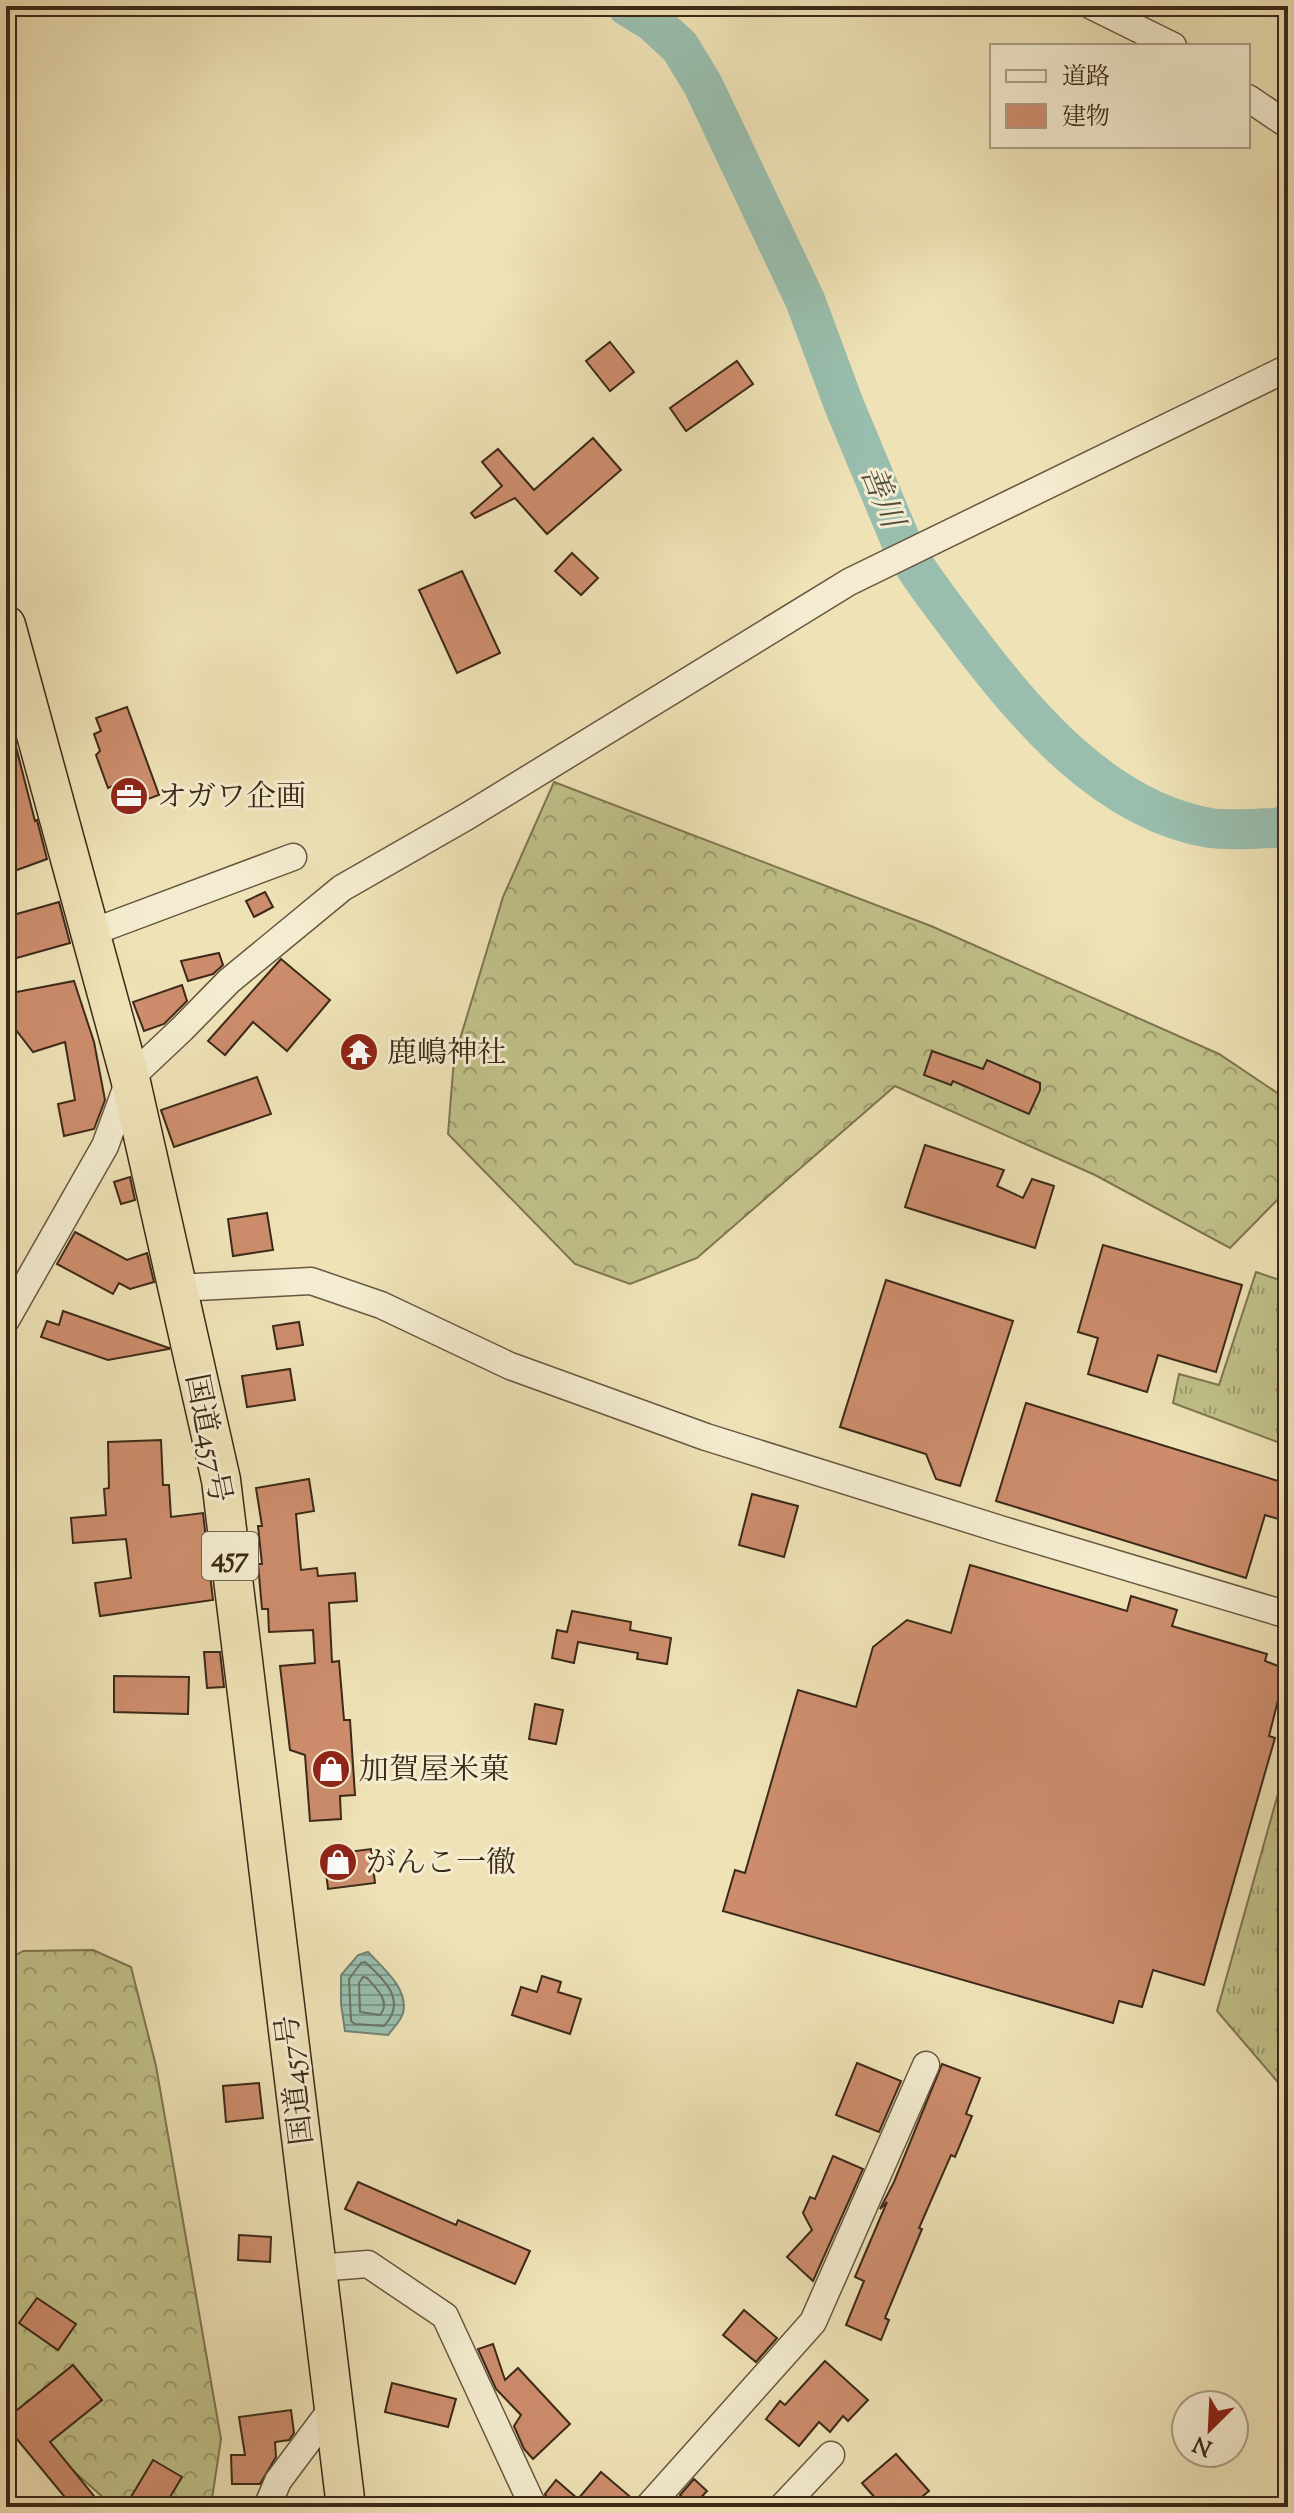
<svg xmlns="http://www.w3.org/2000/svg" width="1294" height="2513" viewBox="0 0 1294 2513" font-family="'Sorts Mill Goudy','Noto Serif JP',serif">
<defs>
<pattern id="grass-tufts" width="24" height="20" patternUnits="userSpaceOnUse" patternTransform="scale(2)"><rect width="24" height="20" fill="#c0c189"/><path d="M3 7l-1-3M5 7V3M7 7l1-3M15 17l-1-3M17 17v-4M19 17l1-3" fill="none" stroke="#9d9d6f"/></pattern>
<pattern id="forest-crowns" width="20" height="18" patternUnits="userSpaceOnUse" patternTransform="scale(2)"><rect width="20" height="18" fill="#c0c189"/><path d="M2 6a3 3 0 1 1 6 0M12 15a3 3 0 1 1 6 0" fill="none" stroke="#9d9d6f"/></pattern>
<pattern id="water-rules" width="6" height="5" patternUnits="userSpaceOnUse" patternTransform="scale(2)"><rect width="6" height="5" fill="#99beae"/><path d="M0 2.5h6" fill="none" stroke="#7e9a8d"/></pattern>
</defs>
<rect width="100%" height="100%" fill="#eee2b6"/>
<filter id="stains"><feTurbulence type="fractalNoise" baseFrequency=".0025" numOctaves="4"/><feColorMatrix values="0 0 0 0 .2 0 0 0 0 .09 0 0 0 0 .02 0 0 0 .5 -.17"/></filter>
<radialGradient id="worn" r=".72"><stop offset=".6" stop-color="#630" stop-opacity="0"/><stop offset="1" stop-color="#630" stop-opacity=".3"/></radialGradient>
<g fill="url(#grass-tufts)" stroke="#7e7550" stroke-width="2">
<polygon points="1256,1272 1288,1283 1288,1446 1173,1403 1179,1374 1219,1385"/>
<polygon points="1283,1776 1288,1778 1288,2094 1217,2011"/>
</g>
<g fill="url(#forest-crowns)" stroke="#7e7550" stroke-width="2">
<polygon points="554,782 931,926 1219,1054 1288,1100 1288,1189 1230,1248 1095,1175 895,1086 697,1258 630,1284 575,1264 448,1134 454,1059 503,897"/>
<polygon points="93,1950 131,1967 156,2066 221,2439 212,2499 204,2507 114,2507 60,2459 6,2401 6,1961 23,1951"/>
</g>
<path fill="url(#water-rules)" stroke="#748272" stroke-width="2" d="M368,1952C383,1968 409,1989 403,2013C401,2021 393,2028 388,2035L345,2031L341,2004V1975L358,1955Z"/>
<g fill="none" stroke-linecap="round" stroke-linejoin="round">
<g stroke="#6a7463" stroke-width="2">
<path d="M365,1962C386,1981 407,2001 384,2026L355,2024L351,2021L349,1979L361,1963Z"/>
<path d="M363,1977L367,1978C377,1989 391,2002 380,2015L360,2012L359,1983Z"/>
</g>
<path stroke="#99beae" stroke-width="40" d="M627,6L653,22L680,47L703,85L805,300L844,405L905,551C922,579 942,605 962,631C1023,713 1104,810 1210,828C1232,831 1256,828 1278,828L1288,824"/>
</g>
<g fill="#cd8d6d" stroke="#3c2918" stroke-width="2">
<polygon points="610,342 634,372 610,391 586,361"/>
<polygon points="737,361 753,384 686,431 670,408"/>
<polygon points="593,438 621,470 547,534 515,498 475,518 471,513 502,486 482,462 498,449 534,490"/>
<polygon points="572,553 598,578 581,595 555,571"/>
<polygon points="462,571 500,653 457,673 419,590"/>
<polygon points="127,707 159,795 126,807 117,784 108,788 96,755 100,751 94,734 101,731 96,718"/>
<polygon points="6,708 35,821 37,820 47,859 6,874 6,831 11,829 6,809"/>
<polygon points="265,892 273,907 254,917 246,901"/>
<polygon points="59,902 70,943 6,961 6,917"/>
<polygon points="219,953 223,965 213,974 188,981 181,961"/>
<polygon points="281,959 330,1000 287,1051 253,1022 225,1055 208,1041"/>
<polygon points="74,981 94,1042 105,1100 94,1129 64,1136 58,1104 75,1100 65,1042 33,1052 6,1017 6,994"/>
<polygon points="182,985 187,1001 164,1024 144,1031 133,1002"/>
<polygon points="932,1051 983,1069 987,1060 1040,1083 1040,1090 1029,1114 953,1081 951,1085 924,1075"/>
<polygon points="257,1077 271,1114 174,1147 161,1110"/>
<polygon points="925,1145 1004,1170 997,1186 1023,1198 1032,1179 1054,1186 1035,1248 905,1207"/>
<polygon points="130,1177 135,1200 121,1204 114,1182"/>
<polygon points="267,1213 273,1250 233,1256 228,1219"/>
<polygon points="75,1232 127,1260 147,1253 154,1282 130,1289 119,1283 113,1294 57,1264"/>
<polygon points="1103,1245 1242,1285 1216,1372 1158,1355 1147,1392 1088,1374 1098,1338 1078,1332"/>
<polygon points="886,1280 1013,1321 960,1486 936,1479 926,1454 840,1427"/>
<polygon points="63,1311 169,1348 169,1349 108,1360 41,1337 47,1321 59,1325"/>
<polygon points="299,1322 303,1345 277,1349 273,1326"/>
<polygon points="290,1369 295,1400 247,1407 242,1376"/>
<polygon points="1026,1403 1288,1484 1288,1522 1265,1515 1246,1578 996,1501"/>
<polygon points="161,1440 163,1485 169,1485 171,1517 203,1513 213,1600 100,1616 95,1583 131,1578 126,1539 73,1543 71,1518 106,1515 104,1489 109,1488 108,1442"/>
<polygon points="309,1479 314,1511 296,1514 301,1570 317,1568 318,1576 355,1573 357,1601 329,1603 332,1662 339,1661 344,1720 350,1720 355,1795 340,1796 341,1819 310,1821 305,1755 290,1750 280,1666 315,1663 313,1630 269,1632 268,1609 262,1609 258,1564 262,1564 258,1526 262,1526 256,1488"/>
<polygon points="752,1494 798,1506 784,1557 739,1545"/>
<polygon points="970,1565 1127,1611 1131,1596 1177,1610 1172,1626 1267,1654 1265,1661 1286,1669 1269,1736 1275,1738 1204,1985 1153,1970 1142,2007 1119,2001 1113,2023 723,1911 735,1870 745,1873 798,1690 856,1707 873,1647 907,1620 951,1633"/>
<polygon points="572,1611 631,1622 630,1630 671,1638 667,1664 637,1659 638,1653 578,1642 574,1663 552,1658 557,1630 567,1632"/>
<polygon points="204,1652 220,1652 224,1687 207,1688"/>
<polygon points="114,1676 189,1677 188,1714 114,1712"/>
<polygon points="535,1704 563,1710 556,1744 529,1739"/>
<polygon points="371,1849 375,1883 328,1889 324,1855"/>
<polygon points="542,1976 561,1982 558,1992 581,1999 570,2034 512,2015 521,1987 537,1992"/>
<polygon points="857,2063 901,2081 879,2132 836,2115"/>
<polygon points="942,2064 980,2078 966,2114 972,2116 955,2157 951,2155 919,2228 922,2229 885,2318 889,2320 881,2340 846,2325 864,2281 855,2277 887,2202 880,2209 894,2182"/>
<polygon points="259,2083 263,2118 226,2122 223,2086"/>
<polygon points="833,2156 863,2169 813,2281 787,2257 812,2230 803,2213 810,2197 815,2199"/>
<polygon points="358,2182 456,2225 458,2220 530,2251 515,2284 345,2209"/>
<polygon points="239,2235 271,2237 270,2262 238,2260"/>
<polygon points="37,2298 76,2324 58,2350 19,2323"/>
<polygon points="744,2310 777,2338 756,2362 723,2335"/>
<polygon points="493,2344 505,2380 518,2368 570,2424 533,2459 524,2449 514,2426 521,2415 496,2389 478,2349"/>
<polygon points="825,2361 868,2400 848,2421 843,2416 830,2432 819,2422 799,2446 766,2419 780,2401 785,2405"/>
<polygon points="73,2365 102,2400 50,2442 94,2496 80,2507 73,2507 6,2426 6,2419"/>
<polygon points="392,2383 456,2399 448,2427 385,2412"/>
<polygon points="291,2410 294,2433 289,2440 275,2442 276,2457 260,2484 232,2484 231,2455 245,2455 239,2417"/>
<polygon points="896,2454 929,2491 910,2507 883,2507 862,2483"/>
<polygon points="153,2460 182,2477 164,2507 125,2507"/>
<polygon points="601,2472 634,2500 632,2507 553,2507 545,2494 556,2480 578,2499"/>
<polygon points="694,2479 707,2491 693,2506 680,2495"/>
</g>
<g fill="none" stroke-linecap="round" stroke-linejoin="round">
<defs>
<g id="minor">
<polyline points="1092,6 1173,46"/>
<polyline points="1248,98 1288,125"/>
<polyline points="90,933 293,857"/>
<polyline points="177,1288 311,1281 381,1305 510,1366 706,1437 1003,1530 1288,1615"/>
<polyline points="6,1320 105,1146 130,1078 182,1029 229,981 342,888 466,817 849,582 1288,368"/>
<polyline points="317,2268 368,2264 445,2316 532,2504 536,2507"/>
<polyline points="267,2507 278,2481 334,2406"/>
<polyline points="648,2507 813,2322 926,2065"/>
<polyline points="782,2507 831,2455"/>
</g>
<polyline id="highway" points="6,625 130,1078 221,1480 346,2507"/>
</defs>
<use href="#minor" stroke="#685740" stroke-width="29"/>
<use href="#highway" stroke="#3c2918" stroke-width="41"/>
<use href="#minor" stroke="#f4ecd0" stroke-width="26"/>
<use href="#highway" stroke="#eee2b6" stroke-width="38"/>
</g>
<defs>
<symbol id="office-disc" viewBox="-11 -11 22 22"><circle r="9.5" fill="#8f2418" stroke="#f4ecd0"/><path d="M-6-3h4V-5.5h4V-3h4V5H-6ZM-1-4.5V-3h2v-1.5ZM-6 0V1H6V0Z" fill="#fff"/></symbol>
<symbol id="temple-disc" viewBox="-11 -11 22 22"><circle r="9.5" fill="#8f2418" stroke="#f4ecd0"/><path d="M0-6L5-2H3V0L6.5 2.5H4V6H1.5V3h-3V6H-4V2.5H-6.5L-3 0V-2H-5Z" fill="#fff"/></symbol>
<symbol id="shop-disc" viewBox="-11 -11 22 22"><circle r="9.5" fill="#8f2418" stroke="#f4ecd0"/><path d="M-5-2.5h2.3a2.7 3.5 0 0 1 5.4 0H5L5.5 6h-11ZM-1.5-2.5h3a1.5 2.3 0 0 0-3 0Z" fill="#fff"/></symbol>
</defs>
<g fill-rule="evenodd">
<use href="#office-disc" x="107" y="774" width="44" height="44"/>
<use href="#temple-disc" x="337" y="1030" width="44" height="44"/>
<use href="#shop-disc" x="309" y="1747" width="44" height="44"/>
<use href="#shop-disc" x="316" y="1840" width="44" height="44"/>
</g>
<g text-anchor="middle" stroke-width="6" stroke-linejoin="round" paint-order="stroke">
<rect fill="#f4ecd0" stroke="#73644f" stroke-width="2" x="202" y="1532" width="56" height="48" rx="6"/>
<g font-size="28" font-weight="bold" fill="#3c2918">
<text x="230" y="1566">457</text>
</g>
<g font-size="30" fill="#3c2918" stroke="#f4ecd0" text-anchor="start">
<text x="157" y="806">オガワ企画</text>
<text x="387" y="1062">鹿嶋神社</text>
<text x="359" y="1779">加賀屋米菓</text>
<text x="366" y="1872">がんこ一徹</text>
</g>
<g font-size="30" fill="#3c2918" stroke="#f4ecd0">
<text transform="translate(209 1438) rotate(79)" y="10">国道457号</text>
<text transform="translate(294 2080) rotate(-97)" y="10">国道457号</text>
</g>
<g font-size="32" font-style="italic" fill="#534e3e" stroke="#f4ecd0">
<text transform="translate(883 496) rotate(68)" y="11">善川</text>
</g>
</g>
<rect width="1294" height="2513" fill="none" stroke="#eee2b6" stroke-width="32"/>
<rect x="8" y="8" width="1278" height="2497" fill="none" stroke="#3c2918" stroke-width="4"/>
<rect x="16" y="16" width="1262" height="2481" fill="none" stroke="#3c2918" stroke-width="2"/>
<rect x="990" y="44" width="260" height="104" fill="#f4ecd0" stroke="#aa9e86" stroke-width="2"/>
<rect x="1006" y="70" width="40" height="12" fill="#f4ecd0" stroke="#aa9e86" stroke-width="2"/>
<text x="1062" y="84" font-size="24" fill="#3c2918">道路</text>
<rect x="1006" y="104" width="40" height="24" fill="#cd8d6d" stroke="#aa9e86" stroke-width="2"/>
<text x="1062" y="124" font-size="24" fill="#3c2918">建物</text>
<g transform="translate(1210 2429) rotate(204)"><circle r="38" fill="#f4ecd0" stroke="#aa9e86" stroke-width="2"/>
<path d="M0-6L14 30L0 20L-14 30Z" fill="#8f2418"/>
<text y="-12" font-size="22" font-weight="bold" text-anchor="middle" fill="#3c2918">N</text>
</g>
<rect width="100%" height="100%" filter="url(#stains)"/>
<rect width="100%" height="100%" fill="url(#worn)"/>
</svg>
